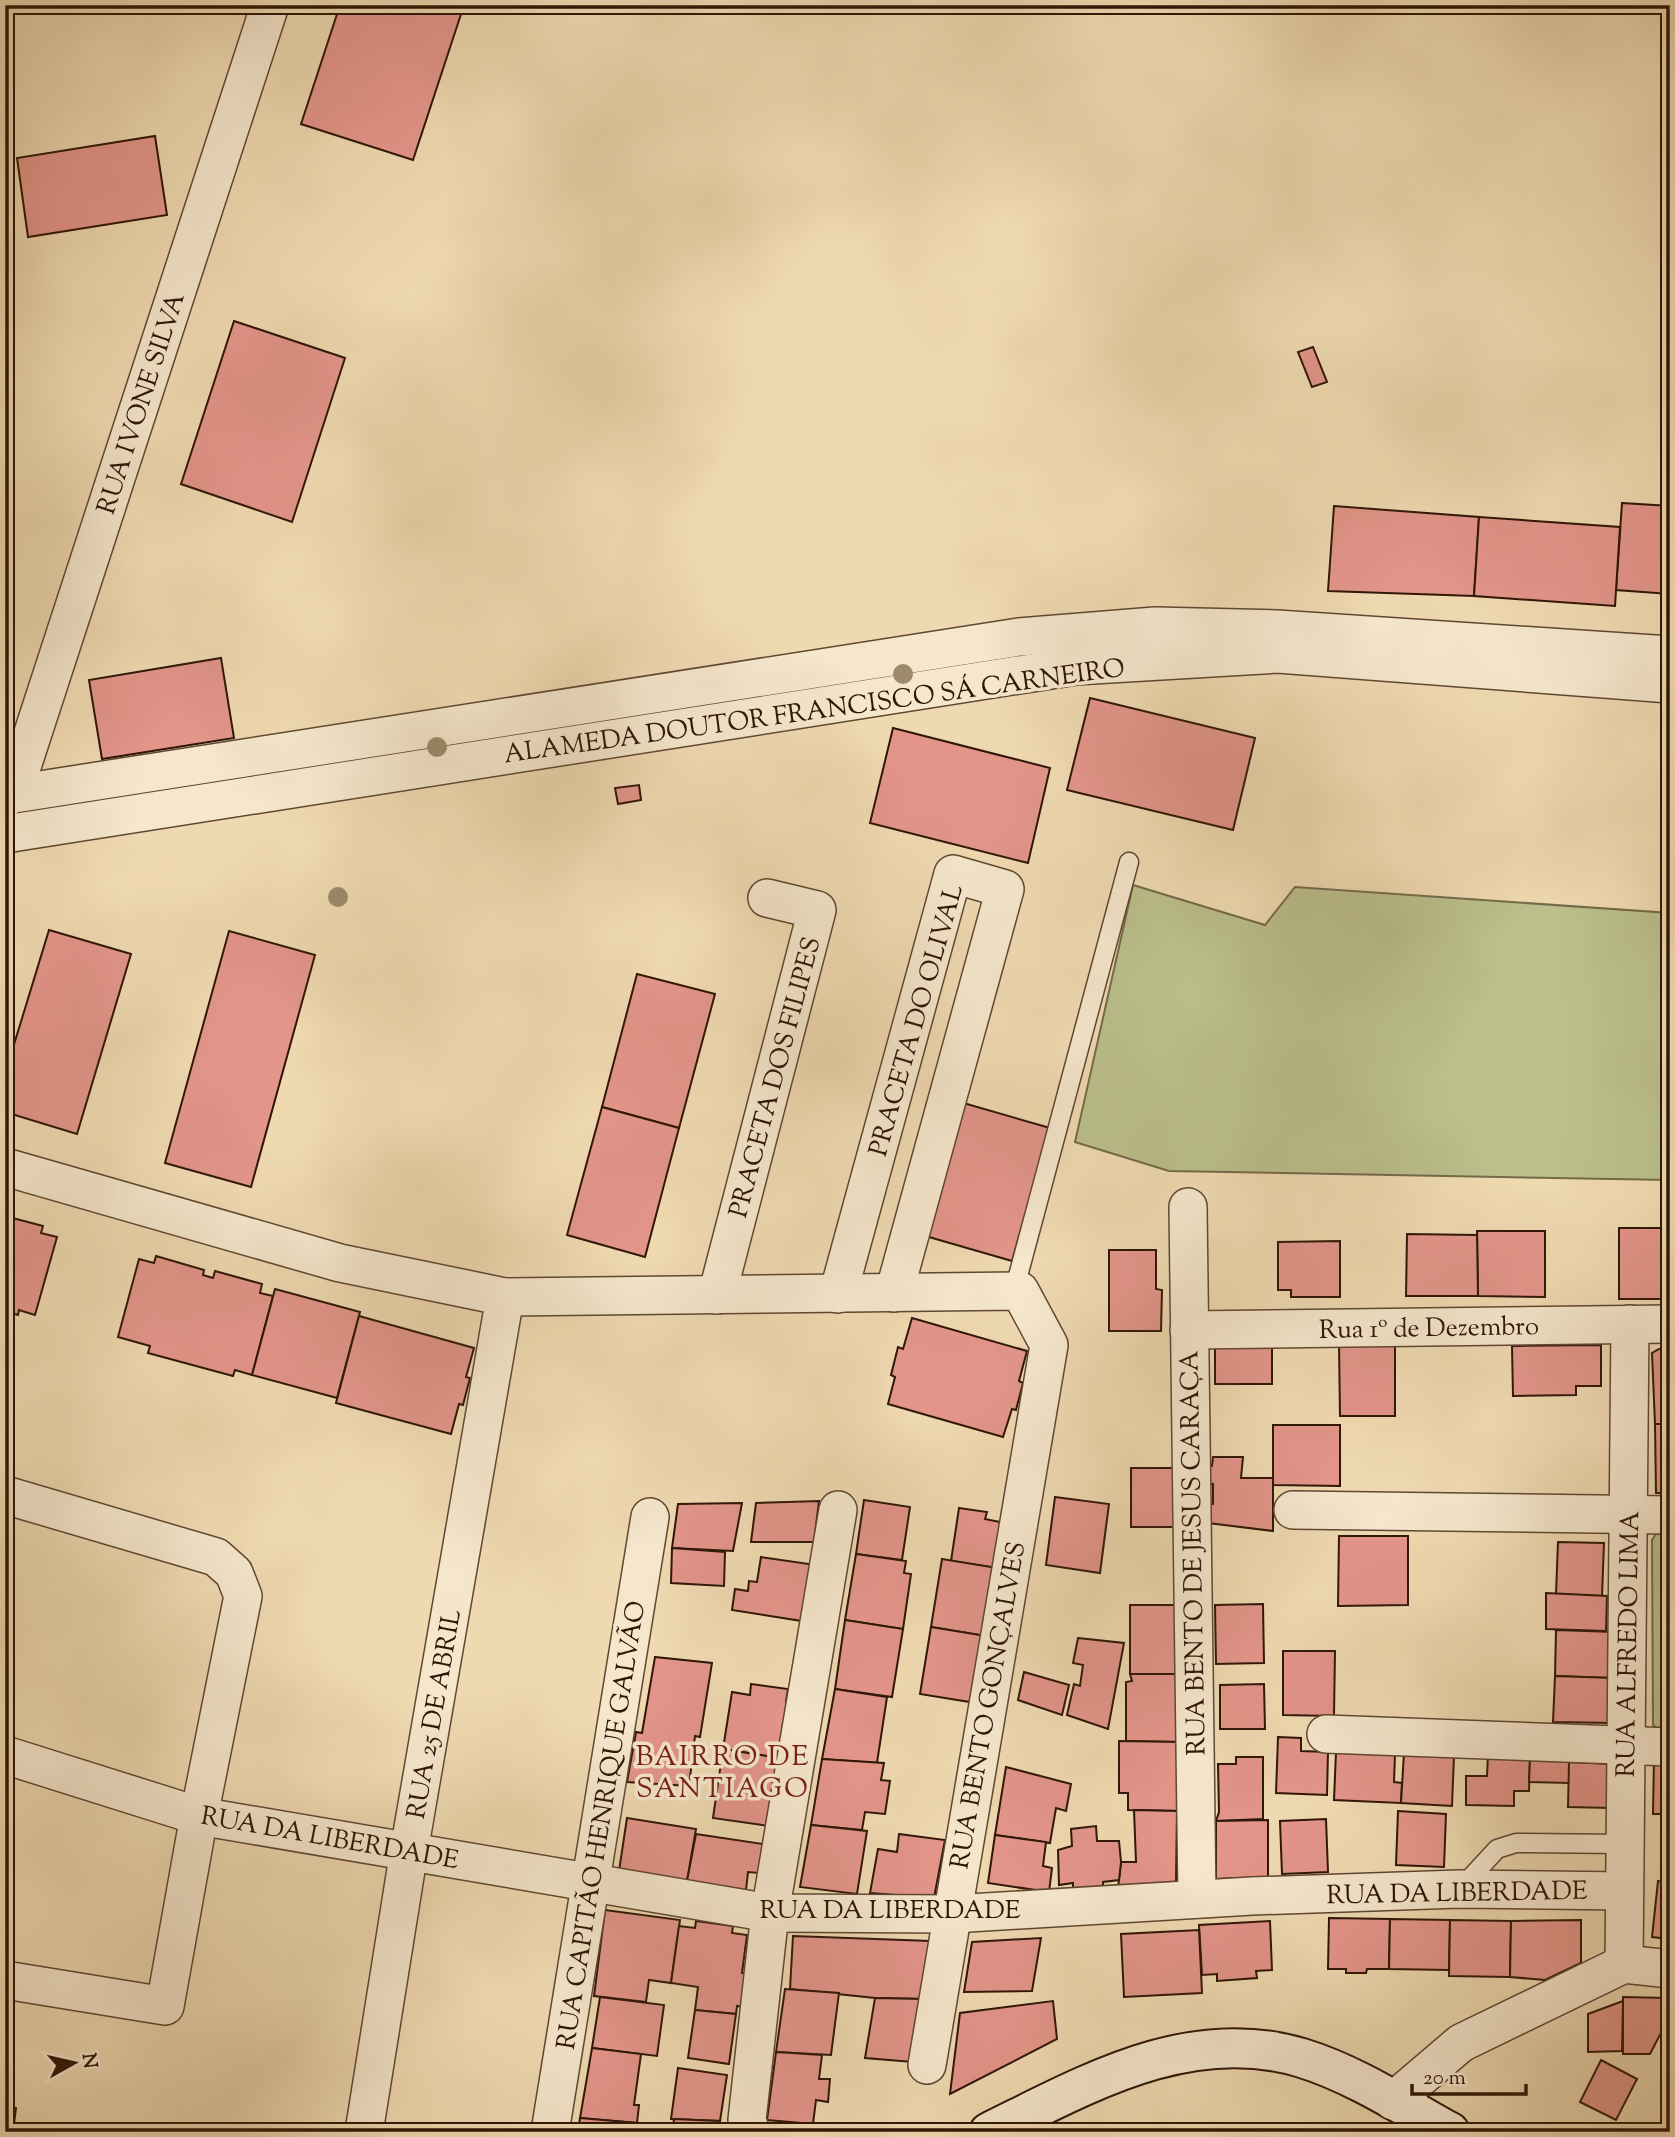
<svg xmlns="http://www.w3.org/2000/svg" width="1675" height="2137" viewBox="0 0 1675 2137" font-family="'Sorts Mill Goudy',serif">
<rect width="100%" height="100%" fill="#efd9b1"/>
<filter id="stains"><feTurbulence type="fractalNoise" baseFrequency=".00286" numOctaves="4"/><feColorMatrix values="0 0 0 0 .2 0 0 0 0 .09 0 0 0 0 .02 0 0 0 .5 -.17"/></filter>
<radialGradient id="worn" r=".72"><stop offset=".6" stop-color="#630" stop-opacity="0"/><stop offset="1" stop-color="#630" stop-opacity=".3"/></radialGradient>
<g fill="#babf8b" stroke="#746a49" stroke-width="2">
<polygon points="1133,885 1265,925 1295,887 1670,913 1670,1180 1169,1171 1075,1142"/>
<polygon points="1656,1534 1670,1534 1670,1730 1659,1730 1653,1725 1652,1540"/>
</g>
<g fill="#e3958a" stroke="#2f1607" stroke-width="2">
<polygon points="340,5 464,5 413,160 301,124"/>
<polygon points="155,136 167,215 28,237 17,158"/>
<polygon points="234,321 345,358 292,522 181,484"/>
<polygon points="1313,347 1327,382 1312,387 1298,352"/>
<polygon points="1622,503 1670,506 1670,594 1616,590"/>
<polygon points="1334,506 1479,517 1474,596 1328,591"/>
<polygon points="1479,517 1620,527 1615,606 1474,596"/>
<polygon points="221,658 234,738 102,759 89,680"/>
<polygon points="1090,698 1255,738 1233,830 1067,790"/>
<polygon points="893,728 1050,768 1028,863 870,823"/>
<polygon points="639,785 641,800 618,804 615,788"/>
<polygon points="49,930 131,954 77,1134 5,1112 5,1074"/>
<polygon points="229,931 315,955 251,1187 165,1163"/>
<polygon points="637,974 715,994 679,1128 602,1107"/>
<polygon points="960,1102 1050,1128 1012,1261 922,1235"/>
<polygon points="602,1107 679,1128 645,1257 567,1235"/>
<polygon points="5,1216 43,1226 41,1233 57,1237 35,1315 19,1310 18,1315 5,1311"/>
<rect x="1619" y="1228" width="51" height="71"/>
<polygon points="1477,1231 1545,1231 1545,1297 1478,1296"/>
<polygon points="1407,1234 1477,1235 1478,1296 1406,1296"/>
<polygon points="1340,1241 1340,1297 1291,1297 1291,1290 1278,1290 1278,1242"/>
<polygon points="1109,1250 1156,1250 1156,1289 1162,1290 1161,1331 1109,1331"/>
<polygon points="156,1256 204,1270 203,1275 213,1278 215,1271 262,1284 260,1293 273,1296 252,1375 235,1370 233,1376 148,1353 150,1346 118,1337 139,1259 154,1263"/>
<polygon points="275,1289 360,1312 337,1398 252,1375"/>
<polygon points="359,1316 474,1348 466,1377 470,1378 463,1405 459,1404 451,1434 336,1403"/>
<polygon points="912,1318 1027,1351 1019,1381 1023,1383 1016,1410 1012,1409 1003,1437 888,1404 895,1377 891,1375 898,1347 903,1349"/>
<polygon points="1339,1343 1395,1346 1395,1416 1340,1416"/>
<polygon points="1601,1345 1601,1386 1576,1386 1576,1395 1513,1396 1512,1346"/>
<rect x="1215" y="1348" width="57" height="36"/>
<polygon points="1659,1349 1670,1349 1670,1424 1655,1424 1652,1353"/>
<polygon points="1655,1424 1670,1424 1670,1493 1656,1493"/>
<polygon points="1273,1425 1340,1425 1340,1486 1273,1485"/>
<polygon points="1213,1457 1243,1457 1241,1478 1273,1478 1273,1531 1208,1523 1208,1505 1213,1504 1213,1484 1208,1484 1207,1467 1212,1466"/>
<polygon points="1131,1468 1184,1468 1183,1527 1131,1527"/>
<polygon points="1055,1497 1109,1504 1100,1573 1046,1565"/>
<polygon points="864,1500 910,1507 902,1560 856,1554"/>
<polygon points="819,1501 814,1542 751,1542 756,1503"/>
<polygon points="742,1503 733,1551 672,1548 678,1504"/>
<polygon points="959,1508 987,1512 985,1519 1005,1523 997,1568 951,1561"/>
<polygon points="1339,1536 1408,1536 1408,1605 1338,1606"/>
<polygon points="1558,1542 1604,1543 1602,1596 1556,1594"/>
<polygon points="672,1548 725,1552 724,1586 671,1583"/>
<polygon points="856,1554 906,1561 904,1573 911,1574 903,1629 845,1620"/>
<polygon points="761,1557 816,1565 802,1621 732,1610 735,1589 748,1591 749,1581 757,1582"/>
<polygon points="942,1559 997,1568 986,1636 931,1627"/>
<polygon points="1546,1593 1607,1596 1606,1631 1546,1629"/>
<polygon points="1263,1604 1264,1663 1216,1664 1215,1605"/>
<polygon points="1130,1605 1182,1605 1183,1674 1130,1674"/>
<polygon points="845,1620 903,1629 892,1697 835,1689"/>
<polygon points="931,1627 986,1636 976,1703 920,1694"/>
<polygon points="1556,1630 1615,1632 1613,1678 1555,1676"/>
<polygon points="1078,1638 1124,1643 1108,1729 1067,1715 1074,1684 1080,1686 1083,1665 1073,1663"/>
<polygon points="1283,1651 1335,1651 1334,1716 1283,1715"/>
<polygon points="655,1657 712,1663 700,1737 695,1736 689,1786 627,1782 636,1732 642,1733"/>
<polygon points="1024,1672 1069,1685 1062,1715 1018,1700"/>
<polygon points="1130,1674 1176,1674 1176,1742 1126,1741 1126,1682 1132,1681"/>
<polygon points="1555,1676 1613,1678 1612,1723 1553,1722"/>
<polygon points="751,1684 788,1689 786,1702 793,1703 779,1758 723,1749 732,1692 750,1695"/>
<polygon points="1264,1684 1265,1729 1220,1729 1220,1685"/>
<polygon points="835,1689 887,1697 877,1763 822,1759"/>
<polygon points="1278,1737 1301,1738 1301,1751 1328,1752 1327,1795 1276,1793"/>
<polygon points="1119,1741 1183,1742 1182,1811 1128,1810 1128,1793 1119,1793"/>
<polygon points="723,1749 779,1758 769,1826 713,1818"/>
<polygon points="1336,1752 1395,1755 1394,1782 1402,1783 1401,1803 1334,1800"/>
<polygon points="1404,1753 1454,1756 1452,1806 1401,1803"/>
<polygon points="1488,1754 1530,1755 1529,1791 1514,1791 1514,1806 1466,1805 1466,1776 1487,1776"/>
<polygon points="1236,1757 1263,1757 1263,1819 1216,1821 1219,1812 1218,1764 1236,1764"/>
<polygon points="822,1759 884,1763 881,1780 890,1781 885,1814 865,1812 862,1830 811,1825"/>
<polygon points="1530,1759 1569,1760 1569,1783 1529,1782"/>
<polygon points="1654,1760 1670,1761 1670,1814 1653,1814"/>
<polygon points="1569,1762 1613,1764 1612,1808 1568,1807"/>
<polygon points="1006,1767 1071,1784 1066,1811 1056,1808 1050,1843 995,1835"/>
<polygon points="1134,1810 1177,1811 1176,1885 1118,1888 1121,1862 1136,1862"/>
<polygon points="1398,1811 1446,1814 1444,1867 1396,1865"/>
<polygon points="627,1818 696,1829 687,1881 619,1871"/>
<polygon points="1326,1819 1328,1872 1282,1874 1280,1821"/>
<polygon points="1268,1820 1268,1877 1216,1879 1216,1821"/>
<polygon points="811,1825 867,1831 857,1894 800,1887"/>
<polygon points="1096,1826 1097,1841 1119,1841 1121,1862 1119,1880 1103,1882 1103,1891 1073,1893 1073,1883 1059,1885 1058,1850 1072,1846 1071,1829"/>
<polygon points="696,1834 763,1844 759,1873 748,1872 746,1890 687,1881"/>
<polygon points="899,1834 945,1840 934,1898 870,1893 878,1849 897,1852"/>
<polygon points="995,1835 1046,1842 1043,1866 1052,1868 1049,1892 988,1883"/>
<polygon points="1658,1881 1670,1883 1670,1939 1652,1937"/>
<polygon points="605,1910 680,1920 671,1983 649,1980 646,2002 594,1996"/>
<polygon points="1329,1918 1390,1919 1389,1969 1367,1969 1366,1973 1346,1973 1346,1969 1328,1969"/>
<polygon points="1390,1919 1450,1920 1449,1970 1389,1969"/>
<polygon points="1450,1920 1511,1921 1510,1977 1449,1976"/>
<polygon points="1581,1920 1581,1963 1545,1980 1510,1977 1511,1921"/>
<polygon points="696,1921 733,1926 732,1933 747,1935 742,1973 748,1974 744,2007 737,2006 736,2014 695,2010 698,1987 671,1983 679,1926 695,1928"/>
<polygon points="1270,1921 1272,1970 1256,1971 1257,1978 1217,1981 1217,1974 1202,1975 1199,1925"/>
<polygon points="1199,1930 1202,1993 1124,1997 1121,1934"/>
<polygon points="793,1936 930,1941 924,1999 875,1998 790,1989"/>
<polygon points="1041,1938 1032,1991 964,1992 972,1942"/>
<polygon points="785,1989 839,1993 831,2055 776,2052"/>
<polygon points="600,1997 664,2005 657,2056 592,2048"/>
<polygon points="1623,1997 1668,1998 1664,2027 1650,2054 1623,2054"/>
<polygon points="875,1998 924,1999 913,2062 865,2058"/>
<polygon points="1053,2001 1057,2039 950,2094 960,2013"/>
<polygon points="1623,2001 1622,2051 1588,2052 1588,2014"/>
<polygon points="695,2010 736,2014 729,2064 688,2058"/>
<polygon points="592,2048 641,2054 634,2105 639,2105 637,2123 580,2118"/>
<polygon points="776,2052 822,2055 819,2079 830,2079 828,2102 816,2100 813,2124 767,2120"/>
<polygon points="1601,2060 1637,2079 1616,2120 1580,2102"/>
<polygon points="678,2068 727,2075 720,2121 671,2119"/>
<polygon points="5,2106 16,2108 13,2132 5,2132"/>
<polygon points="580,2118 637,2123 635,2132 578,2132"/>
<polygon points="674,2119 720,2121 718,2132 672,2132"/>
</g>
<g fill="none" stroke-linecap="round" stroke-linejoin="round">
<defs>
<g id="lane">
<polyline points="1014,1291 1129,862"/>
<polyline points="1461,1888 1497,1849 1516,1843 1625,1844"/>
</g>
<g id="street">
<polyline points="8,795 1019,637 1155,626 1277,629 1670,655"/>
<polyline points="5,799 16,785 270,5"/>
<polyline points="5,834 1076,666 1278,654 1670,684"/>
<polyline points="5,1167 340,1263 505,1297 1020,1291 1049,1345 927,2065"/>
<polyline points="1188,1207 1197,1899"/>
<polyline points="838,1294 953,874 1005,889 894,1293"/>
<polyline points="717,1295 817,910 767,898"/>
<polyline points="1189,1330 1670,1324"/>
<polyline points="5,1495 216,1557 234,1573 243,1596 199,1816 165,2006 5,1980"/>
<polyline points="1293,1510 1670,1515"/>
<polyline points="1326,1734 1670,1747"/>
<polyline points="5,1755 199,1816 770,1913 952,1914 1252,1896 1459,1889 1624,1891"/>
<polyline points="1624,1964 1630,1324"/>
<polyline points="1393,2101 1461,2043 1624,1964 1670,1969"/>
<polyline points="364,2132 409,1851 505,1297"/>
<polyline points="550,2132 650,1517"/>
<polyline points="751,2132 747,2120 770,1913 838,1510"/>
</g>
<path id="secondary" d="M989,2132C1087,2084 1190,2024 1302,2058C1354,2074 1403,2106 1450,2132"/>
</defs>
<use href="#lane" stroke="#5f4732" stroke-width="21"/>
<use href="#street" stroke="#5f4732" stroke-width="40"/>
<use href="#secondary" stroke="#2f1607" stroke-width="42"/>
<use href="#lane" stroke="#f5e6cc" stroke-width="18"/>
<use href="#street" stroke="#f5e6cc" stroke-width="37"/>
<use href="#secondary" stroke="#f5e6cc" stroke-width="38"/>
</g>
<g fill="#9c8a6a">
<circle cx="903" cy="674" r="10"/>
<circle cx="437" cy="747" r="10"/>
<circle cx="338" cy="897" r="10"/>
</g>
<g text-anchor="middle" stroke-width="7" stroke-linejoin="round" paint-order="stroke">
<g font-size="26" fill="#2f1607" stroke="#f5e6cc">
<text transform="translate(140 403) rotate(-72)" y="9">RUA IVONE SILVA</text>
<text transform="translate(814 710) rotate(-8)" y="9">ALAMEDA DOUTOR FRANCISCO SÁ CARNEIRO</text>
<text transform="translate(915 1020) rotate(-74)" y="9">PRACETA DO OLIVAL</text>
<text transform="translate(774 1077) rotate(-75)" y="9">PRACETA DOS FILIPES</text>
<text transform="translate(1429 1327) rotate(-1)" y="9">Rua 1º de Dezembro</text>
<text transform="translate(1192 1553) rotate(-91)" y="9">RUA BENTO DE JESUS CARAÇA</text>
<text transform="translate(1627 1644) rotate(-89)" y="9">RUA ALFREDO LIMA</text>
<text transform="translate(987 1705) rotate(-80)" y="9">RUA BENTO GONÇALVES</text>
<text transform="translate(433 1714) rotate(-80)" y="9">RUA 25 DE ABRIL</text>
<text transform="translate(600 1825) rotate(-81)" y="9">RUA CAPITÃO HENRIQUE GALVÃO</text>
<text transform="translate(330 1837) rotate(10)" y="9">RUA DA LIBERDADE</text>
<text transform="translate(1457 1892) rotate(-1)" y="9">RUA DA LIBERDADE</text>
<text x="890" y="1918">RUA DA LIBERDADE</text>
</g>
<g font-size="28" letter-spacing="2" fill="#7a1f14" stroke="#f5e6cc">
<text x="723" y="1765">BAIRRO DE<tspan x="723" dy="32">SANTIAGO</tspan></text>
</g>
</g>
<rect width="1675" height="2137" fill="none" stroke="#efd9b1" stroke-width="28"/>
<rect x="7" y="7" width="1661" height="2123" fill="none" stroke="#2f1607" stroke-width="3.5"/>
<rect x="14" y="14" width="1647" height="2109" fill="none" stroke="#2f1607" stroke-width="2"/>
<g transform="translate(74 2063) rotate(82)" stroke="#f5e6cc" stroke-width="5" paint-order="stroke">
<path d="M0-5L12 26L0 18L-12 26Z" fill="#2f1607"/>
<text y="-10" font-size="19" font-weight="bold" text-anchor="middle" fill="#2f1607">N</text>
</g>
<path d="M1412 2084v10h114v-10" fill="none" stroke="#2f1607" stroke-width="3.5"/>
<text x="1423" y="2084" font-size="21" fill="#2f1607" stroke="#f5e6cc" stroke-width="5" paint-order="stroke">20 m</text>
<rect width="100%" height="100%" filter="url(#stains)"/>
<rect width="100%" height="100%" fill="url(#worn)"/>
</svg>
